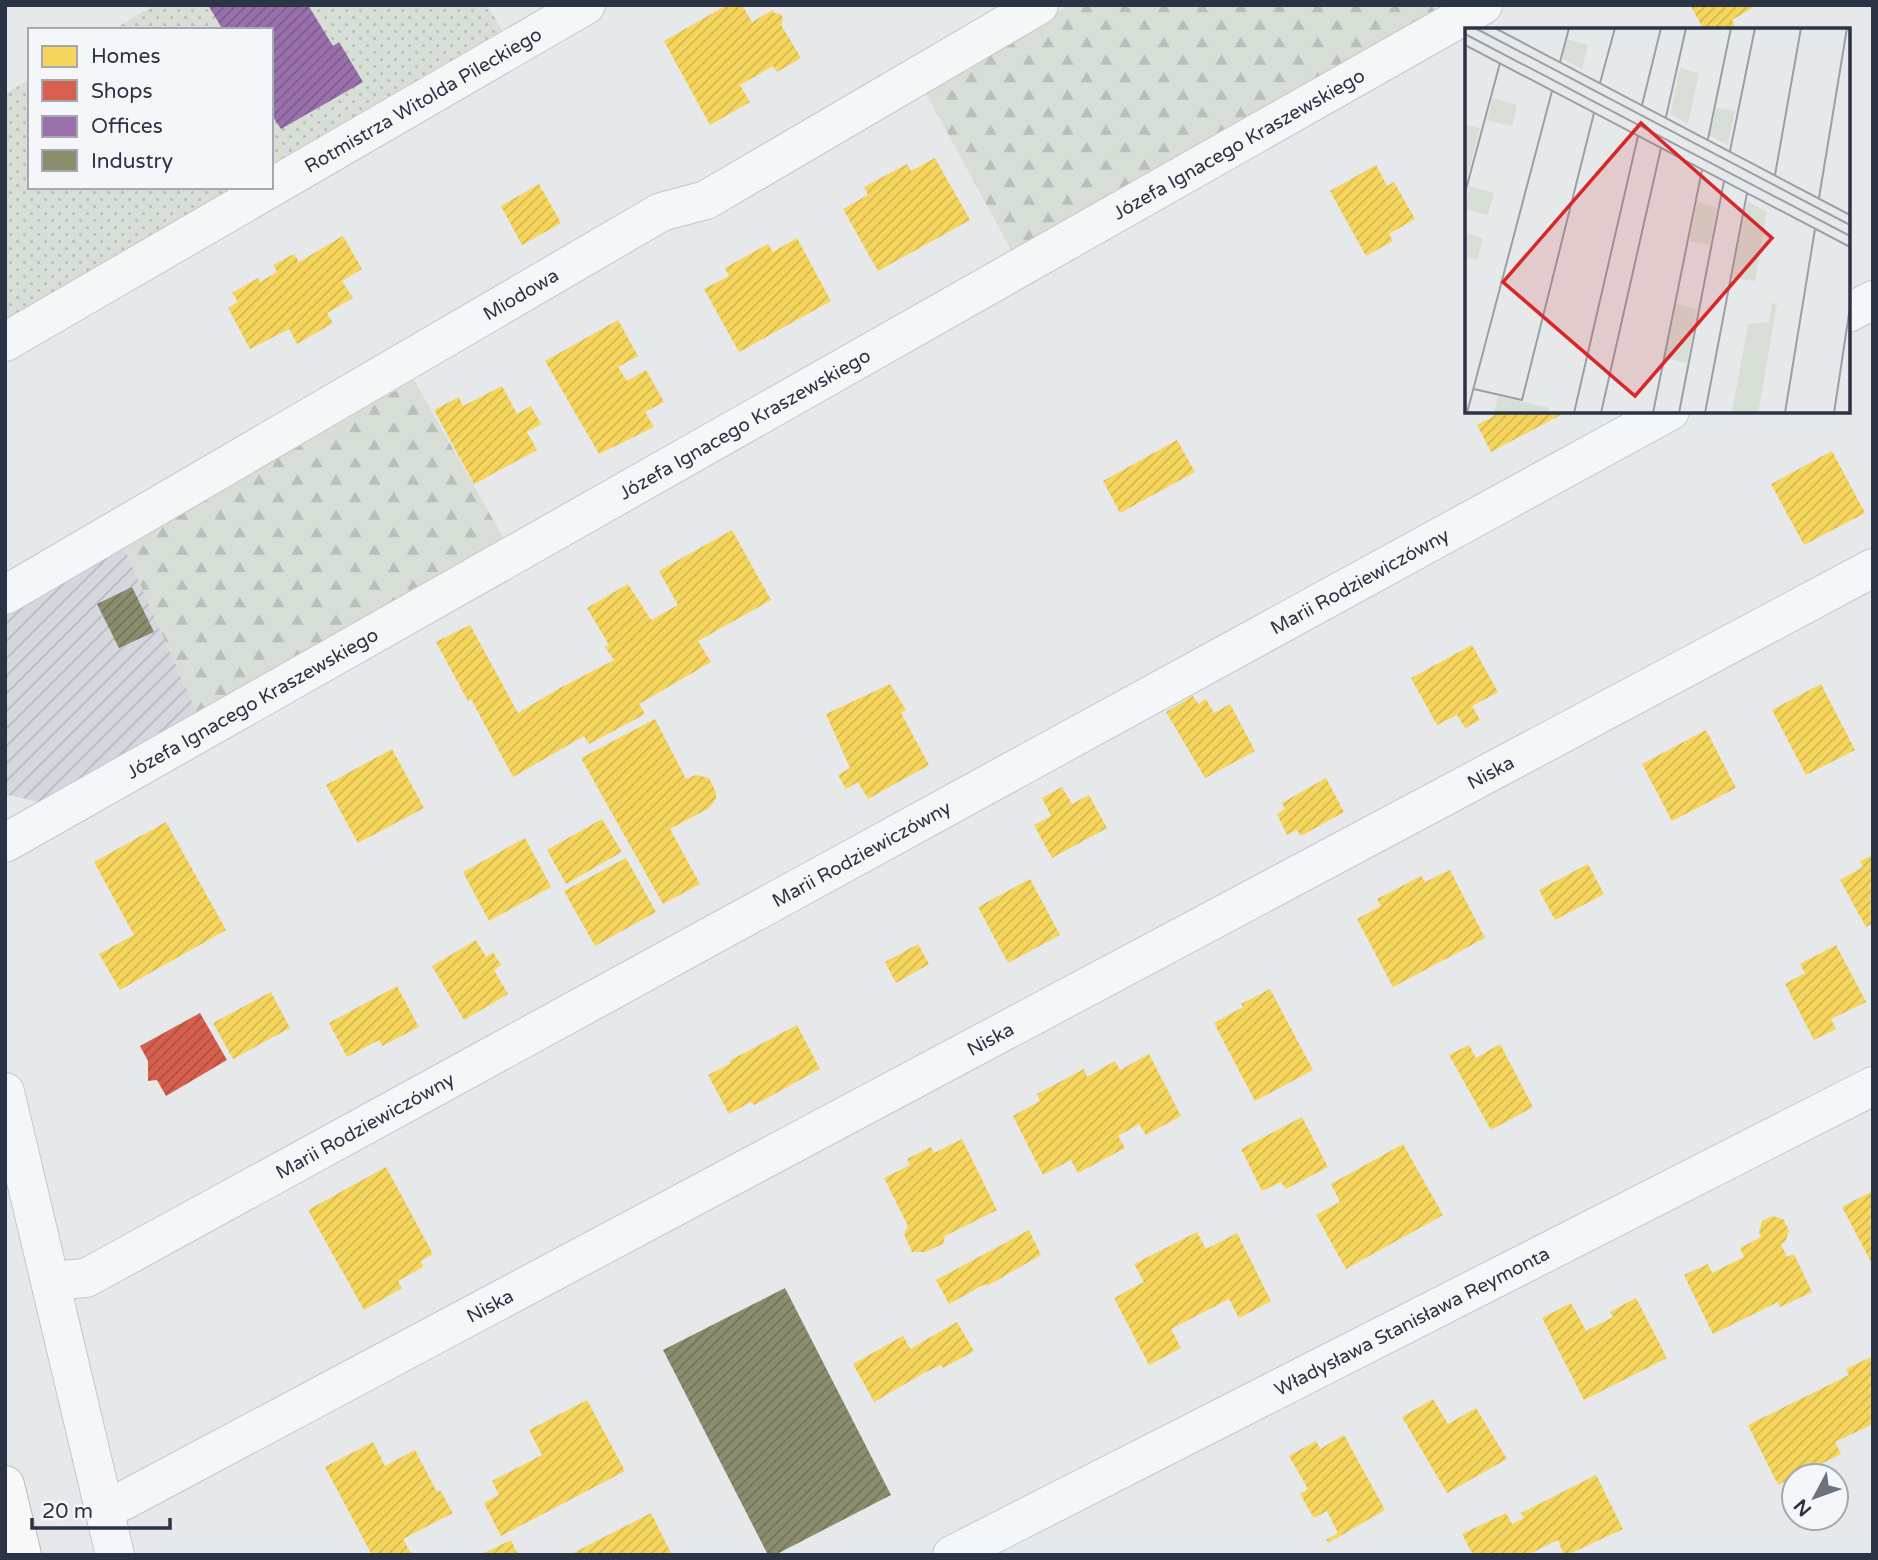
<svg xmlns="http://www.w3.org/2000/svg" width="1878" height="1560" font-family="'Varela Round',sans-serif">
<defs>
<pattern id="industrial-furrows" width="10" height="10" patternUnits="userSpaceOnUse" patternTransform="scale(1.75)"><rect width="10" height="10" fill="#d4d7dd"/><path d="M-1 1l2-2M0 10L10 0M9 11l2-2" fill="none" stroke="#b6b9bf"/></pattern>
<pattern id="grass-dots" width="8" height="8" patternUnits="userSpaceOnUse" patternTransform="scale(1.75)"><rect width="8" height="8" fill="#d6ded6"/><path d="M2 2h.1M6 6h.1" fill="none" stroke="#b8bfb9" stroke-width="1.8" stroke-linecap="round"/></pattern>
<pattern id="forest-firs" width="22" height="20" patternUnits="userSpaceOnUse" patternTransform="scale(1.75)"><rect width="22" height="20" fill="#d6ded6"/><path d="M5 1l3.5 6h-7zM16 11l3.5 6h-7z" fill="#b8bfb9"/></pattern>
<pattern id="homes-hatch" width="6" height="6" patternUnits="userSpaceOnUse" patternTransform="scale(1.75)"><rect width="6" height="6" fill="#f6d55c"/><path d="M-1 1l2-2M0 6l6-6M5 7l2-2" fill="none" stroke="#d3b751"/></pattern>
<pattern id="shops-hatch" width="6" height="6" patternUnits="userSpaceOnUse" patternTransform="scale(1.75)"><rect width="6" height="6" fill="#d6604d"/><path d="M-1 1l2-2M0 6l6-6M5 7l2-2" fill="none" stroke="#ae5042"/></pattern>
<pattern id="offices-hatch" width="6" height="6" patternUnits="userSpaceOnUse" patternTransform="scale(1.75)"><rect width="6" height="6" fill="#9970ab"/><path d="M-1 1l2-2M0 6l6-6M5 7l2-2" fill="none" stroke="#7d5d8d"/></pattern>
<pattern id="industry-hatch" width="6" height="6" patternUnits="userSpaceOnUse" patternTransform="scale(1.75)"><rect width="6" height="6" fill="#8c8c6e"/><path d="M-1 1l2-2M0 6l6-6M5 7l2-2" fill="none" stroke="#73735c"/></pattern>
</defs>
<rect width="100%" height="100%" fill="#e6e8ea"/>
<!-- industrial -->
<polygon fill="url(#industrial-furrows)" points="124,547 199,718 46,804 5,794 5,614"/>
<!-- grass -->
<g fill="url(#grass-dots)">
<polygon points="154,5 487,5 505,35 271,171 271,30 113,30"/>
<polygon points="30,79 30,187 244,187 5,327 5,94"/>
</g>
<!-- forest -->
<g fill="url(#forest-firs)">
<polygon points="1069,5 1432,5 1438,17 1015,257 924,90"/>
<polygon points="414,380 508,546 199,718 124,547"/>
</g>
<!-- homes -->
<g fill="url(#homes-hatch)">
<polygon points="727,5 742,5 752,22 773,10 774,13 781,14 783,19 781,25 801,58 777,72 773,66 740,85 750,102 710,125 664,41"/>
<polygon points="1690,5 1757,5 1732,20 1737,30 1704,30"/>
<polygon points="935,158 970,220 878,271 843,209 868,195 864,187 907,164 911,171"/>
<polygon points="1376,165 1387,186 1394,182 1415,219 1389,234 1393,241 1366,256 1330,191"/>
<polygon points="539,184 561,223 522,245 501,206"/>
<polygon points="343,236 362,269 342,281 353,298 327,313 333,323 297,344 289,329 250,349 228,308 238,302 232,293 258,278 260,282 277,272 273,265 294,254 299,262"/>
<polygon points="797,238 831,301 739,352 704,289 729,276 725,268 768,244 773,252"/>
<polygon points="618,320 638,356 618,367 627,381 646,370 664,402 645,412 654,427 599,454 545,361"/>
<polygon points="502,386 517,414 531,406 541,424 527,432 537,450 474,484 434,410 459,397 463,406"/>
<polygon points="1491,411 1568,411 1491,452 1477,425 1494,416"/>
<polygon points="1177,440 1195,472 1120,513 1103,481"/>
<polygon points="1832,451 1865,513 1804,545 1771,484"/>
<polygon points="732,530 771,600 698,641 711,662 639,704 645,714 589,744 584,736 513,777 471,699 468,701 436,642 470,625 518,713 560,688 614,660 605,647 609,645 587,608 628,584 651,620 678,605 659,571"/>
<polygon points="1472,645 1498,692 1472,706 1480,720 1465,728 1457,715 1437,725 1411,678"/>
<polygon points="890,684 906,710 901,713 929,765 868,799 858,782 846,789 838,775 850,768 826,714"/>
<polygon points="1821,684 1855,750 1806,775 1772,710"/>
<polygon points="1193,696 1198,704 1206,699 1214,713 1230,704 1255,751 1205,778 1166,712"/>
<polygon points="655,719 686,779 696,775 709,778 716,792 716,799 709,808 670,829 700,884 663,904 581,758"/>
<polygon points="1706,730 1736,788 1672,821 1642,764"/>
<polygon points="392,749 424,808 358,843 326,785"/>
<polygon points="1326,778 1344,812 1301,836 1297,830 1287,835 1277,814 1285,809 1282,803"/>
<polygon points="1062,787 1072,804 1089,795 1107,828 1052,858 1034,825 1051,816 1042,798"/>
<polygon points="602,819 622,852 566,884 547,850"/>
<polygon points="166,822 226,930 120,990 99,954 134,935 94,862"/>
<polygon points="525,838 551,887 489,921 463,872"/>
<polygon points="1873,855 1873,923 1866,927 1840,880 1863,867 1860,861"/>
<polygon points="626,858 656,912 595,946 564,891"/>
<polygon points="1588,864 1604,894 1555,920 1539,890"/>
<polygon points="1450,870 1485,938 1393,987 1357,919 1381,906 1377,899 1421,876 1425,882"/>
<polygon points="1030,879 1060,935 1008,963 978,907"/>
<polygon points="476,940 486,957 493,952 501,965 494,970 508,994 464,1020 432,966"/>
<polygon points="918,944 929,964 896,983 885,962"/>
<polygon points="1836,945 1866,1002 1831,1019 1836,1029 1814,1040 1785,984 1805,973 1800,964"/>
<polygon points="397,986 419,1027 382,1046 379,1040 347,1057 329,1023"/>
<polygon points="1270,989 1313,1070 1255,1101 1214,1023 1243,1007 1241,1004"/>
<polygon points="271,992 290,1028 233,1059 213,1023"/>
<polygon points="797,1025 820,1069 754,1105 751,1102 729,1114 708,1075 731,1063 729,1061"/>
<polygon points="1500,1044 1533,1107 1491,1130 1449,1055 1469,1045 1476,1058"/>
<polygon points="1149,1054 1181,1116 1146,1135 1139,1124 1118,1136 1125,1148 1078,1173 1071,1160 1043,1175 1013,1116 1040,1101 1037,1094 1084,1069 1087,1077 1115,1061 1120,1070"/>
<polygon points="1302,1117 1328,1167 1286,1189 1281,1182 1262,1191 1241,1149"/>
<polygon points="962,1139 997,1210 945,1236 943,1244 925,1252 912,1252 904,1234 908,1226 884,1178 910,1165 907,1159 931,1147 934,1153"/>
<polygon points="1403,1144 1443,1215 1346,1269 1316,1215 1340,1202 1331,1184"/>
<polygon points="386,1167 433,1254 421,1261 423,1267 398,1281 402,1288 364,1310 308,1210"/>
<polygon points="1873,1191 1873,1266 1842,1207"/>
<polygon points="1773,1216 1784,1220 1789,1231 1785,1242 1781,1244 1787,1257 1794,1254 1812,1292 1780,1307 1778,1302 1713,1334 1684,1275 1708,1264 1712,1273 1744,1257 1740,1248 1761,1237 1759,1232 1762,1221"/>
<polygon points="1029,1230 1041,1255 987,1286 985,1284 949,1304 936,1280"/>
<polygon points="1197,1232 1206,1249 1237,1233 1271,1301 1239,1318 1229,1299 1171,1329 1181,1348 1149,1365 1114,1298 1144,1282 1134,1264"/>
<polygon points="1636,1298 1667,1358 1584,1400 1542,1318 1571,1303 1586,1331 1613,1317 1610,1312"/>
<polygon points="957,1322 974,1351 943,1368 941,1365 924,1373 874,1402 853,1364 903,1336 910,1349"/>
<polygon points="1873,1356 1873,1424 1835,1442 1841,1454 1778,1485 1748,1425 1849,1375 1846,1369"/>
<polygon points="1433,1399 1448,1424 1476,1408 1507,1459 1447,1493 1402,1417"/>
<polygon points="587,1400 625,1471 501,1536 484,1503 499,1495 492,1481 542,1455 529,1430"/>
<polygon points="1344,1435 1385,1510 1328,1543 1326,1540 1338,1533 1327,1511 1314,1518 1300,1494 1308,1489 1289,1456 1316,1441 1320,1449"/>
<polygon points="373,1442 385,1466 415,1450 437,1492 440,1490 453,1513 403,1539 412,1555 372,1555 325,1467"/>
<polygon points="1596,1475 1623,1529 1567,1555 1564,1555 1558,1540 1527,1555 1473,1555 1462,1534 1506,1513 1512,1524 1524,1518 1521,1513"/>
<polygon points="651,1513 672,1555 569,1555"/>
<polygon points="511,1540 518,1555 480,1555"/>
</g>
<!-- shops -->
<polygon fill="url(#shops-hatch)" points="200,1013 227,1060 166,1096 157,1080 148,1081 148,1061 140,1046"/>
<!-- offices -->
<polygon fill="url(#offices-hatch)" points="208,5 308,5 333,46 339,42 363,82 281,129 271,114 271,30 223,30"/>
<!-- industry -->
<g fill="url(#industry-hatch)">
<polygon points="132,587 154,632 119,648 97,604"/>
<polygon points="785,1288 891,1495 775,1555 768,1555 663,1350"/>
</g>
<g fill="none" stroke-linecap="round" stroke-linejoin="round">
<!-- minor casing -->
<g stroke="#c4c6c8" stroke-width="40">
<g id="minor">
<polyline points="1848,313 1873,300"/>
<path id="s1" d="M5 342 586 5"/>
<path id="s2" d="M5 595 661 212 706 200 1039 5"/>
<path id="s3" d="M5 843 1483 5"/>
<polyline points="5,1092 115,1555"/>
<path id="s4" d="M50 1281 86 1278 1670 411"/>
<path id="s5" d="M103 1505 123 1501 1873 568"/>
<path id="s6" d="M952 1555 1873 1086"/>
</g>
</g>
<!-- highway casing -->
<g stroke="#b8bbbf" stroke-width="40">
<polyline id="highway" points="5,1485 22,1555"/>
</g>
<!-- minor -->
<use href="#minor" stroke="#f5f6f7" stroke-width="38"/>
<!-- highway -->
<use href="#highway" stroke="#f8f8f8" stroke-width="38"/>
</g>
<g text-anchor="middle" stroke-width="7" stroke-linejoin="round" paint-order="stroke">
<!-- street labels -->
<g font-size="19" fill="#2b3445" stroke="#f4f6f9">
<text dy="7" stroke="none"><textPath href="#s1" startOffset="483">Rotmistrza Witolda Pileckiego</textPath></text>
<text dy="7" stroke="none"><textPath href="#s3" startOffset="1418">Józefa Ignacego Kraszewskiego</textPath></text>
<text dy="7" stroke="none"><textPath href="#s2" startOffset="597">Miodowa</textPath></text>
<text dy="7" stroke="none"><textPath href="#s3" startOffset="850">Józefa Ignacego Kraszewskiego</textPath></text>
<text dy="7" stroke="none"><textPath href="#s4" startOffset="1488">Marii Rodziewiczówny</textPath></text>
<text dy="7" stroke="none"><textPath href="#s3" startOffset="284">Józefa Ignacego Kraszewskiego</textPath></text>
<text dy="7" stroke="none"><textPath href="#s5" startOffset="1570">Niska</textPath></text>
<text dy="7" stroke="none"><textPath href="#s4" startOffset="920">Marii Rodziewiczówny</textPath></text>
<text dy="7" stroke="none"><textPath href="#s5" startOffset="1003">Niska</textPath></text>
<text dy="7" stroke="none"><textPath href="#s4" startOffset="354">Marii Rodziewiczówny</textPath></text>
<text dy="7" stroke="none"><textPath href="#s5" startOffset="436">Niska</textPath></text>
<text dy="7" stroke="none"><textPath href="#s6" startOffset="516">Władysława Stanisława Reymonta</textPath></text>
</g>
</g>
<!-- overview -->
<g transform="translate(1465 28)">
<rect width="385" height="385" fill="#e6e8ea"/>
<path d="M102 11 123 17 117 41 97 30ZM215 40 234 45 223 96 205 86ZM28 70 52 77 47 98 22 92ZM251 80 270 83 263 117 245 108ZM2 97 15 100 0 157V106ZM4 158 29 165 23 187 0 181ZM282 173 302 184 290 253 267 250ZM307 275 312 276 293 385H267L283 296 304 294ZM33 368 84 380 83 385H29Z" fill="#d6ded6"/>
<path d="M232 174 252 180 245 217 224 213ZM0 205 18 210 12 232 0 229ZM211 276 232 281 222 335 200 330Z" fill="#d6ded6"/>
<path fill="none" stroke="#9ba0a8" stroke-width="2" d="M10 0 385 197M30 0 385 187M0 6 385 208M0 17 385 219M95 34 104 0M135 55 150 0M177 77 196 0M201 89 221 0M243 111 266 0M265 123 290 0M310 147 336 0M0 165 35 35M354 170 382 0M9 361 57 372 129 85M2 385 87 63M109 385 173 108M136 385 196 120M188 385 237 142M214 385 259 153M240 385 282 165M320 385 350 201M369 385 385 279"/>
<path fill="#d62828" fill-opacity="0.15" stroke="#d62828" stroke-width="3.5" d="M176 95 307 210 170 368 38 254Z"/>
<rect width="385" height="385" fill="none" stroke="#2b3445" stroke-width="3.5"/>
</g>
<!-- border -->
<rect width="1878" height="1560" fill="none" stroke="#2b3445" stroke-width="14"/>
<!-- legend -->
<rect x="28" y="28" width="245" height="161" fill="#f4f6f9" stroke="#a4a8b1" stroke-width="2"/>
<rect x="42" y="46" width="35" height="21" fill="#f6d55c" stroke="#a4a8b1" stroke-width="2"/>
<text x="91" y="63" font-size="21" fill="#2b3445">Homes</text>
<rect x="42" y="80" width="35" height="21" fill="#d6604d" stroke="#a4a8b1" stroke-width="2"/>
<text x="91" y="98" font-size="21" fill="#2b3445">Shops</text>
<rect x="42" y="116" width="35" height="21" fill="#9970ab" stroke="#a4a8b1" stroke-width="2"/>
<text x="91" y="133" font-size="21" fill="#2b3445">Offices</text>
<rect x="42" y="150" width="35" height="21" fill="#8c8c6e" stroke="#a4a8b1" stroke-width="2"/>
<text x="91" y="168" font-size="21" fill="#2b3445">Industry</text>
<!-- north arrow -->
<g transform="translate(1815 1497) rotate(229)"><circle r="33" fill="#f4f6f9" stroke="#a4a8b1" stroke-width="2"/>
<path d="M0-5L12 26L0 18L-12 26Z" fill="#6c737f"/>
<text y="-10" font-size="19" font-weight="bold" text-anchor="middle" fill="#2b3445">N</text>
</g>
<!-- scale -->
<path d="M32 1518v10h138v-10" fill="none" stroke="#2b3445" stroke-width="3.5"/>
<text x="42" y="1518" font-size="21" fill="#2b3445" stroke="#f4f6f9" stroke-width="5" paint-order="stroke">20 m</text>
</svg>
